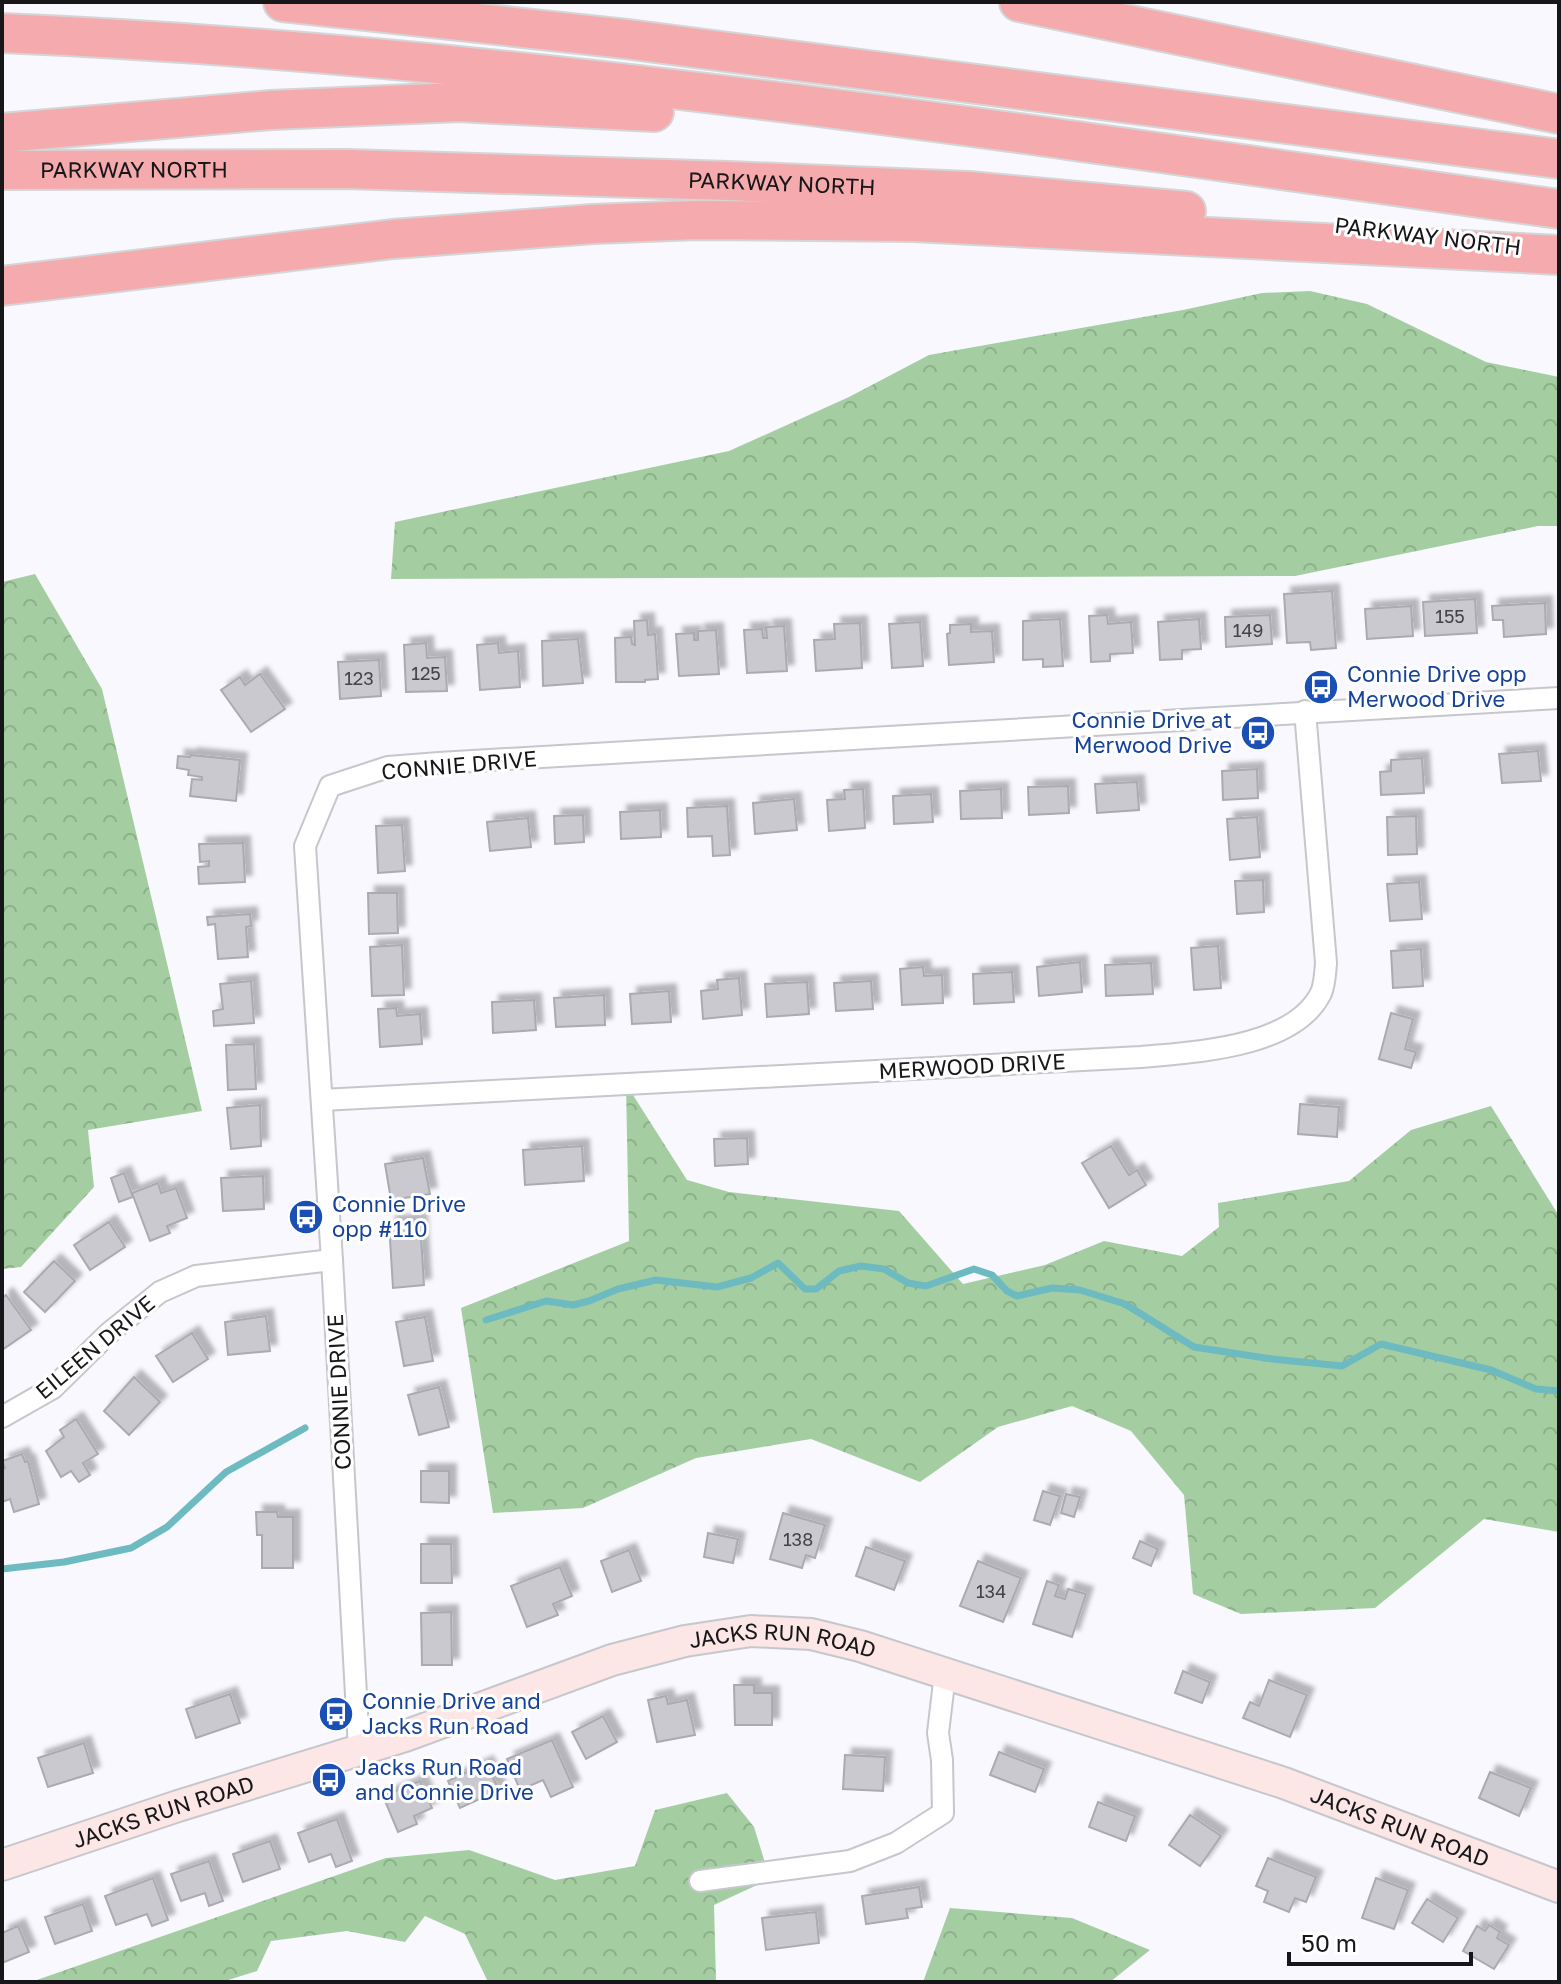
<svg xmlns="http://www.w3.org/2000/svg" width="1561" height="1984" font-family="'Golos Text',sans-serif">
<defs>
<pattern id="forest-crowns" width="20" height="18" patternUnits="userSpaceOnUse" patternTransform="scale(2)"><rect width="20" height="18" fill="#a4cea1"/><path d="M2 6a3 3 0 1 1 6 0M12 15a3 3 0 1 1 6 0" fill="none" stroke="#8cb08a"/></pattern>
<filter id="shadow"><feDropShadow dx="7" dy="-7" stdDeviation="2" flood-color="#0004"/></filter>
</defs>
<rect width="100%" height="100%" fill="#f8f8fe"/>
<!-- forest -->
<g fill="url(#forest-crowns)">
<polygon points="1310,291 1367,304 1486,362 1559,377 1559,526 1538,526 1295,576 391,579 395,522 729,451 849,397 929,355 1183,310 1262,293"/>
<polygon points="35,574 102,689 202,1111 88,1130 94,1187 21,1267 2,1269 2,582"/>
<polygon points="626,1084 687,1180 729,1192 899,1211 963,1284 1045,1265 1104,1241 1182,1256 1219,1227 1218,1203 1349,1181 1411,1130 1491,1106 1559,1216 1559,1532 1484,1519 1375,1608 1241,1614 1193,1594 1184,1495 1131,1431 1072,1406 998,1427 920,1482 811,1439 696,1458 583,1508 493,1513 461,1308 629,1241"/>
<polygon points="727,1793 754,1827 770,1879 714,1905 716,1982 488,1982 465,1934 425,1916 405,1942 347,1931 271,1941 257,1971 222,1982 31,1982 386,1858 469,1850 555,1880 635,1866 655,1810"/>
<polygon points="950,1908 1072,1918 1150,1950 1110,1982 923,1982"/>
</g>
<g fill="none" stroke-linecap="round" stroke-linejoin="round">
<!-- stream -->
<g stroke="#6ebac1" stroke-width="7">
<polyline points="486,1320 546,1301 573,1305 589,1301 618,1289 656,1280 717,1287 751,1278 778,1263 805,1289 816,1289 839,1271 861,1266 884,1269 908,1283 926,1286 974,1269 992,1275 1007,1291 1017,1296 1052,1288 1080,1290 1125,1304 1194,1347 1272,1359 1342,1366 1381,1344 1491,1370 1536,1389 1559,1391"/>
<polyline points="2,1569 64,1562 131,1548 167,1527 226,1472 305,1428"/>
</g>
</g>
<!-- building -->
<g fill="#c9c9cf" stroke="#aaabb0" stroke-width="2" filter="url(#shadow)">
<polygon points="1332,591 1336,648 1311,650 1310,642 1287,643 1284,594"/>
<polygon points="1475,599 1477,633 1425,636 1423,602"/>
<polygon points="1545,603 1546,634 1504,637 1503,620 1493,620 1492,606"/>
<polygon points="1411,606 1413,636 1367,639 1365,609"/>
<polygon points="1107,615 1108,624 1131,622 1133,653 1110,654 1110,661 1091,662 1089,616"/>
<polygon points="1270,615 1272,644 1226,647 1225,617"/>
<polygon points="1060,619 1063,666 1043,667 1043,659 1023,660 1023,621"/>
<polygon points="1199,619 1201,649 1182,650 1182,659 1160,660 1158,622"/>
<polygon points="647,620 648,635 655,634 658,679 645,680 645,682 616,682 615,638 631,637 632,644 635,645 634,621"/>
<polygon points="920,622 923,666 892,668 889,624"/>
<polygon points="860,623 862,668 816,671 814,640 835,639 834,624"/>
<polygon points="971,624 971,632 992,631 994,662 949,665 947,634 950,633 950,625"/>
<polygon points="784,626 787,671 747,673 744,630 762,629 763,638 767,638 766,627"/>
<polygon points="716,630 719,674 679,676 676,634 694,633 694,640 698,640 698,631"/>
<polygon points="578,639 583,683 543,686 542,641"/>
<polygon points="426,643 427,658 445,657 447,691 406,692 404,645"/>
<polygon points="498,643 499,653 518,651 520,687 480,690 477,645"/>
<polygon points="379,660 381,696 340,699 338,662"/>
<polygon points="260,674 285,709 251,732 221,690 240,677 245,685"/>
<polygon points="1538,751 1541,781 1502,783 1499,754"/>
<polygon points="191,755 240,760 236,801 190,796 192,779 202,780 202,777 188,775 189,770 177,768 178,756 190,757"/>
<polygon points="1422,758 1424,793 1381,795 1380,772 1391,771 1391,760"/>
<polygon points="1257,769 1258,798 1223,800 1222,771"/>
<polygon points="1137,782 1139,810 1097,813 1095,784"/>
<polygon points="1068,786 1069,813 1029,815 1028,787"/>
<polygon points="863,789 865,828 829,831 827,800 845,799 844,790"/>
<polygon points="1001,789 1002,818 961,819 960,791"/>
<polygon points="931,794 933,822 894,824 893,796"/>
<polygon points="794,799 797,830 755,834 753,803"/>
<polygon points="727,806 730,855 713,856 712,836 688,837 687,808"/>
<polygon points="660,810 661,837 621,839 620,812"/>
<polygon points="583,815 584,842 555,844 554,816"/>
<polygon points="1416,816 1417,854 1388,855 1387,817"/>
<polygon points="1257,817 1260,857 1230,860 1227,819"/>
<polygon points="528,818 531,847 490,851 487,822"/>
<polygon points="402,825 405,871 378,873 376,826"/>
<polygon points="243,843 245,882 199,884 198,867 209,866 209,861 200,862 199,844"/>
<polygon points="1263,880 1264,912 1237,914 1235,881"/>
<polygon points="1419,882 1422,919 1390,921 1387,884"/>
<polygon points="368,893 397,893 398,933 369,934"/>
<polygon points="250,914 251,926 246,927 248,957 218,959 215,924 208,925 207,917"/>
<polygon points="402,945 404,995 372,996 370,947"/>
<polygon points="1218,946 1221,988 1194,990 1191,948"/>
<polygon points="1421,949 1423,986 1393,988 1391,951"/>
<polygon points="1080,962 1082,992 1039,996 1037,967"/>
<polygon points="1151,963 1153,994 1106,996 1105,965"/>
<polygon points="923,967 924,976 942,975 943,1003 902,1005 900,969"/>
<polygon points="1012,972 1014,1002 974,1004 973,974"/>
<polygon points="739,978 742,1015 703,1019 701,991 718,989 717,980"/>
<polygon points="251,981 254,1023 214,1026 213,1011 223,1009 220,984"/>
<polygon points="871,981 873,1009 836,1011 834,983"/>
<polygon points="807,982 809,1014 767,1017 765,984"/>
<polygon points="669,991 671,1022 632,1024 630,994"/>
<polygon points="604,995 605,1025 556,1027 554,998"/>
<polygon points="534,1000 536,1030 493,1033 492,1002"/>
<polygon points="396,1008 397,1016 420,1014 422,1044 380,1047 378,1009"/>
<polygon points="1391,1013 1413,1019 1405,1049 1416,1052 1411,1068 1379,1059"/>
<polygon points="254,1044 256,1089 228,1090 226,1045"/>
<polygon points="1300,1104 1339,1107 1337,1137 1298,1134"/>
<polygon points="260,1105 261,1146 231,1149 227,1108"/>
<polygon points="747,1138 748,1164 715,1166 714,1139"/>
<polygon points="582,1146 584,1181 525,1185 523,1150"/>
<polygon points="1111,1146 1129,1175 1137,1170 1146,1185 1109,1208 1082,1163"/>
<polygon points="423,1158 430,1194 391,1200 385,1164"/>
<polygon points="124,1173 133,1197 119,1202 111,1178"/>
<polygon points="263,1176 264,1209 223,1211 221,1178"/>
<polygon points="158,1183 161,1193 176,1188 187,1218 167,1226 170,1233 150,1241 132,1193"/>
<polygon points="420,1221 424,1285 393,1288 389,1223"/>
<polygon points="109,1222 125,1247 90,1270 74,1245"/>
<polygon points="54,1261 75,1281 45,1312 24,1292"/>
<polygon points="6,1295 31,1330 2,1350 2,1298"/>
<polygon points="266,1316 270,1351 228,1355 225,1322"/>
<polygon points="425,1317 433,1361 404,1366 396,1322"/>
<polygon points="192,1333 208,1359 173,1382 156,1356"/>
<polygon points="134,1377 160,1402 129,1435 104,1411"/>
<polygon points="439,1387 449,1427 419,1435 408,1395"/>
<polygon points="76,1419 98,1454 83,1463 90,1475 79,1482 71,1471 61,1477 46,1451 64,1437 60,1430"/>
<polygon points="22,1454 25,1462 28,1461 39,1504 14,1512 10,1499 2,1502 2,1469 5,1468 2,1461"/>
<polygon points="421,1471 449,1471 449,1503 421,1502"/>
<polygon points="1043,1491 1060,1496 1050,1525 1034,1520"/>
<polygon points="1066,1494 1080,1497 1074,1517 1061,1513"/>
<polygon points="256,1512 277,1512 278,1517 293,1517 293,1568 262,1568 262,1535 257,1535"/>
<polygon points="783,1513 825,1525 815,1558 806,1555 802,1568 770,1559"/>
<polygon points="708,1533 738,1539 733,1563 704,1557"/>
<polygon points="1140,1541 1158,1549 1151,1566 1133,1558"/>
<polygon points="421,1544 451,1544 452,1583 421,1583"/>
<polygon points="866,1547 905,1561 894,1590 856,1576"/>
<polygon points="629,1550 641,1581 612,1592 601,1561"/>
<polygon points="978,1561 1021,1578 1003,1622 960,1606"/>
<polygon points="560,1567 572,1596 553,1604 558,1615 527,1627 511,1586"/>
<polygon points="1047,1581 1059,1585 1055,1596 1065,1599 1068,1589 1086,1594 1072,1637 1033,1624"/>
<polygon points="451,1612 452,1665 422,1665 421,1613"/>
<polygon points="1183,1671 1210,1682 1202,1703 1175,1693"/>
<polygon points="1269,1680 1307,1695 1290,1737 1243,1718 1250,1702 1259,1706"/>
<polygon points="734,1685 754,1685 754,1693 772,1693 772,1725 735,1725"/>
<polygon points="230,1694 240,1723 196,1738 186,1709"/>
<polygon points="666,1696 668,1704 687,1700 695,1735 657,1742 648,1700"/>
<polygon points="603,1716 617,1742 586,1759 572,1732"/>
<polygon points="552,1740 573,1787 551,1797 543,1780 520,1790 507,1759"/>
<polygon points="84,1743 93,1773 48,1787 38,1758"/>
<polygon points="999,1752 1044,1769 1035,1792 990,1775"/>
<polygon points="845,1755 885,1757 883,1791 843,1789"/>
<polygon points="486,1763 499,1790 460,1808 448,1781"/>
<polygon points="1490,1772 1531,1788 1519,1816 1479,1798"/>
<polygon points="420,1781 432,1808 414,1816 417,1824 398,1832 383,1796"/>
<polygon points="1098,1802 1135,1816 1126,1841 1089,1827"/>
<polygon points="1190,1815 1221,1836 1200,1866 1169,1845"/>
<polygon points="337,1819 352,1861 336,1867 331,1854 309,1862 298,1833"/>
<polygon points="270,1841 280,1869 243,1882 233,1854"/>
<polygon points="1268,1858 1316,1877 1306,1902 1295,1898 1289,1912 1264,1902 1268,1891 1256,1886"/>
<polygon points="209,1861 223,1901 209,1906 205,1893 181,1901 171,1874"/>
<polygon points="153,1878 168,1920 152,1926 147,1914 116,1925 105,1896"/>
<polygon points="1376,1878 1408,1890 1394,1929 1362,1918"/>
<polygon points="919,1887 922,1907 906,1909 908,1918 866,1924 862,1896"/>
<polygon points="1427,1899 1458,1918 1443,1942 1412,1923"/>
<polygon points="83,1904 92,1931 55,1944 45,1917"/>
<polygon points="816,1912 819,1943 766,1950 762,1918"/>
<polygon points="1489,1925 1500,1932 1497,1938 1509,1945 1494,1969 1463,1951 1477,1926 1485,1931"/>
<polygon points="18,1926 29,1952 2,1963 2,1933"/>
</g>
<g fill="none" stroke-linecap="round" stroke-linejoin="round">
<!-- street casing -->
<g stroke="#c6c7cc" stroke-width="24">
<g id="street">
<path d="M322 1100 1141 1057C1194 1052 1294 1048 1321 993 1325 984 1325 973 1326 963L1305 711"/>
<polyline points="2,1417 53,1388 109,1333 160,1292 196,1276 332,1260"/>
<polyline points="359,1749 332,1260 305,846 330,786 388,767 439,763 1559,698"/>
<polyline points="700,1881 850,1861 896,1843 943,1813 942,1760 938,1733 945,1674"/>
</g>
</g>
<!-- secondary casing -->
<g stroke="#c6c7cc" stroke-width="34">
<g id="secondary">
<path id="s1" d="M2 1865 178 1806 405 1736 612 1660 685 1641 751 1631 811 1634 860 1646 1284 1783 1559 1887"/>
</g>
</g>
<!-- highway casing -->
<g stroke="#d5d5d6" stroke-width="42">
<g id="highway">
<polyline points="283,2 626,39 1559,159"/>
<polyline points="1019,2 1559,114"/>
<path d="M2 33C524 55 1042 137 1559 209"/>
<polyline points="2,133 271,110 459,102 654,112"/>
<path id="s2" d="M2 170 347 169 729 181 968 191 1186 211"/>
<polyline points="2,286 393,239 593,224 697,220 914,222 1559,255"/>
</g>
</g>
<!-- street -->
<use href="#street" stroke="#fff" stroke-width="20"/>
<!-- secondary -->
<use href="#secondary" stroke="#fce6e6" stroke-width="30"/>
<!-- highway -->
<use href="#highway" stroke="#f5aaad" stroke-width="38"/>
</g>
<!-- icons -->
<defs>
<g id="bus-disc" transform="scale(1.8)"><circle r="9.5" fill="#1a4fb4" stroke="#fff"/><path d="M-5-6H5V4H4V6H2V4H-2V6H-4V4H-5ZM-3.5-4V0h7V-4ZM-3.5 1.2v1.5H-2V1.2ZM2 1.2v1.5H3.5V1.2Z" fill="#fff"/></g>
</defs>
<g fill-rule="evenodd">
<use href="#bus-disc" x="1321" y="687"/>
<use href="#bus-disc" x="1258" y="733"/>
<use href="#bus-disc" x="306" y="1217"/>
<use href="#bus-disc" x="336" y="1714"/>
<use href="#bus-disc" x="329" y="1780"/>
</g>
<g text-anchor="middle" stroke-width="6" stroke-linejoin="round" paint-order="stroke">
<!-- number labels -->
<g font-size="18" fill="#444446">
<text x="1450" y="623">155</text>
<text x="1248" y="637">149</text>
<text x="426" y="680">125</text>
<text x="359" y="685">123</text>
<text x="798" y="1546">138</text>
<text x="991" y="1598">134</text>
</g>
<!-- street labels -->
<g font-size="22" fill="#171719" stroke="#fff">
<text dy="8" stroke="none"><textPath href="#s2" startOffset="132">PARKWAY NORTH</textPath></text>
<text dy="8" stroke="none"><textPath href="#s2" startOffset="780">PARKWAY NORTH</textPath></text>
<text transform="translate(1428 236) rotate(7)" y="8">PARKWAY NORTH</text>
<text transform="translate(459 765) rotate(-5)" y="8">CONNIE DRIVE</text>
<text transform="translate(972 1066) rotate(-3)" y="8">MERWOOD DRIVE</text>
<text transform="translate(95 1347) rotate(-40)" y="8">EILEEN DRIVE</text>
<text transform="translate(339 1392) rotate(-93)" y="8">CONNIE DRIVE</text>
<text dy="8" stroke="none"><textPath href="#s1" startOffset="818">JACKS RUN ROAD</textPath></text>
<text dy="8" stroke="none"><textPath href="#s1" startOffset="170">JACKS RUN ROAD</textPath></text>
<text dy="8" stroke="none"><textPath href="#s1" startOffset="1466">JACKS RUN ROAD</textPath></text>
</g>
<!-- transit labels -->
<g font-size="22" fill="#164399" stroke="#fff" text-anchor="start">
<text x="1347" y="682">Connie Drive opp<tspan x="1347" dy="25">Merwood Drive</tspan></text>
<text x="1232" y="728" text-anchor="end">Connie Drive at<tspan x="1232" dy="25">Merwood Drive</tspan></text>
<text x="332" y="1212">Connie Drive<tspan x="332" dy="25">opp #110</tspan></text>
<text x="362" y="1709">Connie Drive and<tspan x="362" dy="25">Jacks Run Road</tspan></text>
<text x="355" y="1775">Jacks Run Road<tspan x="355" dy="25">and Connie Drive</tspan></text>
</g>
</g>
<!-- border -->
<rect width="1561" height="1984" fill="none" stroke="#171719" stroke-width="8"/>
<!-- scale -->
<path d="M1289 1952v12h182v-12" fill="none" stroke="#171719" stroke-width="4"/>
<text x="1301" y="1952" font-size="24" fill="#171719" stroke="#ffffff" stroke-width="6" paint-order="stroke">50 m</text>
</svg>
